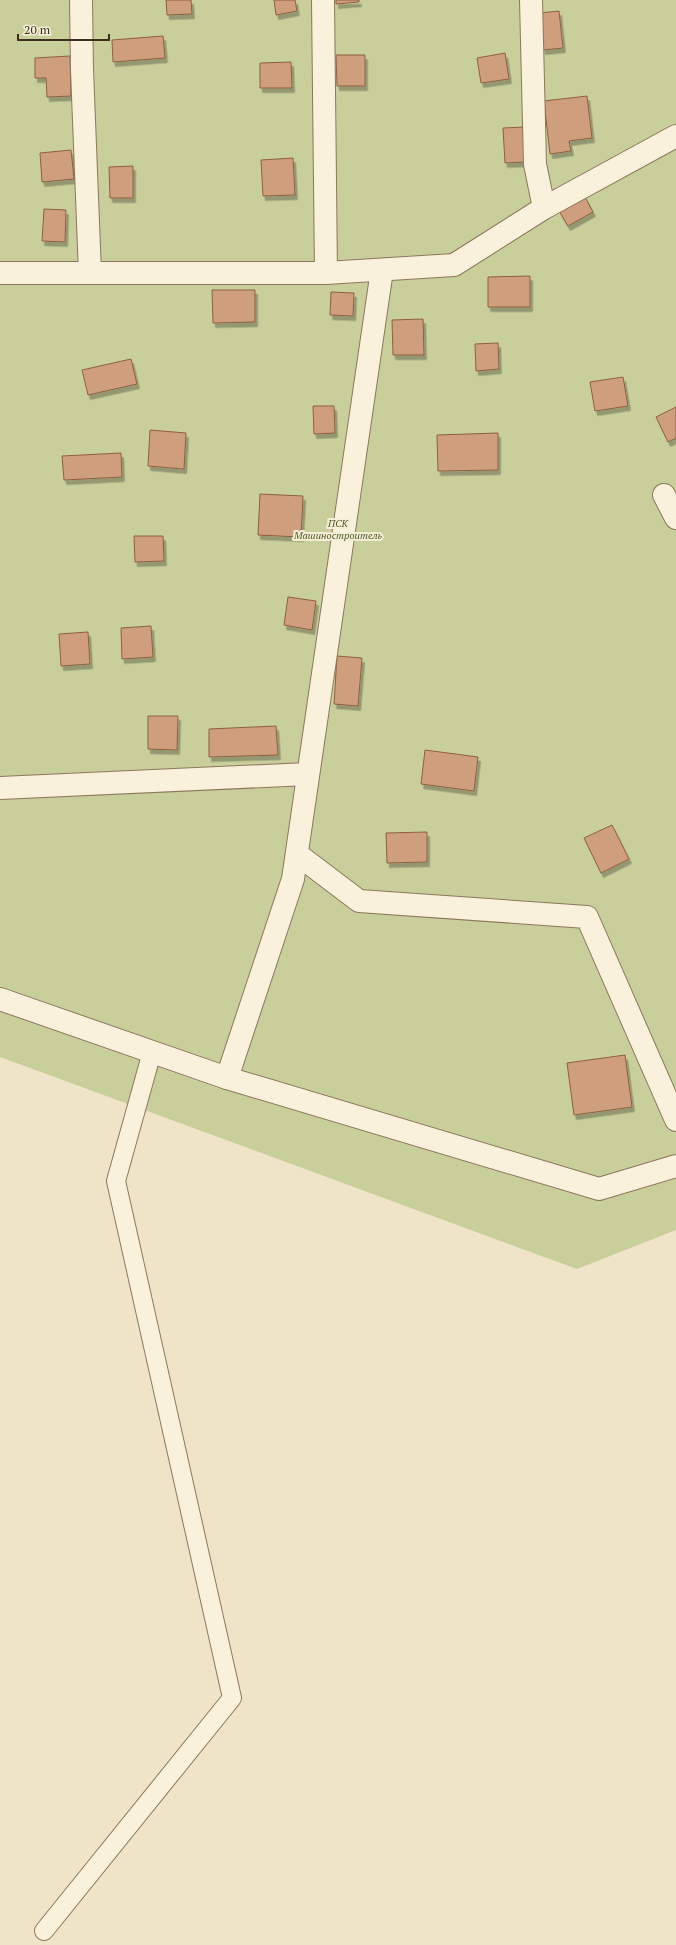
<svg xmlns="http://www.w3.org/2000/svg" width="676" height="1945" font-family="'PT Serif',serif">
<defs>
<filter id="shadow"><feDropShadow dx="2.5" dy="4.5" stdDeviation="0" flood-color="#0004"/></filter>
</defs>
<rect width="100%" height="100%" fill="#f0e4c8"/>
<!-- green -->
<polygon fill="#c9cf9b" points="0,0 676,0 676,1230 577,1269 0,1057"/>
<!-- building -->
<g fill="#cf9f7d" stroke="#8d5f41" filter="url(#shadow)">
<polygon points="166,0 191,0 192,14 167,15"/>
<polygon points="274,0 295,0 297,11 276,15"/>
<polygon points="336,0 359,0 359,2 336,4"/>
<polygon points="559,11 563,48 543,50 540,13"/>
<polygon points="163,36 165,58 113,62 112,40"/>
<polygon points="505,53 509,79 481,83 477,58"/>
<polygon points="336,55 365,55 365,86 337,86"/>
<polygon points="70,56 71,96 47,97 46,78 35,78 35,58"/>
<polygon points="291,62 292,88 260,88 260,63"/>
<polygon points="587,96 592,138 569,141 571,151 550,154 544,101"/>
<polygon points="525,127 526,162 505,163 503,128"/>
<polygon points="71,150 74,179 42,182 40,153"/>
<polygon points="293,158 295,195 263,196 261,160"/>
<polygon points="133,166 133,198 110,198 109,167"/>
<polygon points="585,197 593,212 568,226 559,211"/>
<polygon points="44,209 66,210 65,242 42,241"/>
<polygon points="530,276 530,307 488,307 488,277"/>
<polygon points="212,290 255,290 255,322 213,323"/>
<polygon points="331,292 354,293 353,316 330,315"/>
<polygon points="423,319 424,355 393,355 392,320"/>
<polygon points="498,343 499,369 476,371 475,344"/>
<polygon points="131,359 137,384 88,395 82,370"/>
<polygon points="623,377 628,406 595,411 590,382"/>
<polygon points="313,406 334,406 335,433 314,434"/>
<polygon points="676,407 676,438 668,442 656,417"/>
<polygon points="150,430 186,433 184,469 148,466"/>
<polygon points="498,433 498,470 438,471 437,435"/>
<polygon points="121,453 122,477 64,480 62,456"/>
<polygon points="260,494 303,496 301,537 258,535"/>
<polygon points="134,536 163,536 164,561 135,562"/>
<polygon points="288,597 316,601 312,630 284,625"/>
<polygon points="151,626 153,657 122,659 121,628"/>
<polygon points="88,632 90,664 61,666 59,634"/>
<polygon points="337,656 362,658 358,706 334,704"/>
<polygon points="148,716 178,716 177,750 148,749"/>
<polygon points="276,726 278,755 209,757 209,729"/>
<polygon points="425,750 478,757 474,791 421,784"/>
<polygon points="612,825 629,859 601,873 584,838"/>
<polygon points="427,832 427,862 387,863 386,833"/>
<polygon points="625,1055 632,1107 574,1115 567,1063"/>
</g>
<g fill="none" stroke-linecap="round" stroke-linejoin="round">
<!-- lane casing -->
<g stroke="#8d765c" stroke-width="20">
<polyline id="lane" points="44,1931 232,1698 116,1181 152,1052"/>
</g>
<!-- street casing -->
<g stroke="#8d765c" stroke-width="24">
<g id="street">
<polyline points="81,0 82,70 90,273"/>
<polyline points="323,0 326,273"/>
<polyline points="531,0 535,164 544,208"/>
<polyline points="0,273 326,273 454,265 544,208 676,136"/>
<polyline points="664,495 676,518"/>
<polyline points="0,788 308,774"/>
<polyline points="297,854 359,901 587,917 676,1120"/>
<polyline points="0,999 227,1078 599,1189 676,1166"/>
<polyline points="227,1078 293,879 382,270"/>
</g>
</g>
<!-- lane -->
<use href="#lane" stroke="#faf1dc" stroke-width="18"/>
<!-- street -->
<use href="#street" stroke="#faf1dc" stroke-width="22"/>
</g>
<g text-anchor="middle" stroke-width="4" stroke-linejoin="round" paint-order="stroke">
<!-- park labels -->
<g font-size="10" font-style="italic" fill="#4d5a26" stroke="#f7eed8">
<text x="338" y="527">ПСК<tspan x="338" dy="12">Машиностроитель</tspan></text>
</g>
</g>
<!-- scale -->
<path d="M18 34v6h91v-6" fill="none" stroke="#3d2e20" stroke-width="2"/>
<text x="24" y="34" font-size="12" fill="#3d2e20" stroke="#f7eed8" stroke-width="3" paint-order="stroke">20 m</text>
</svg>
